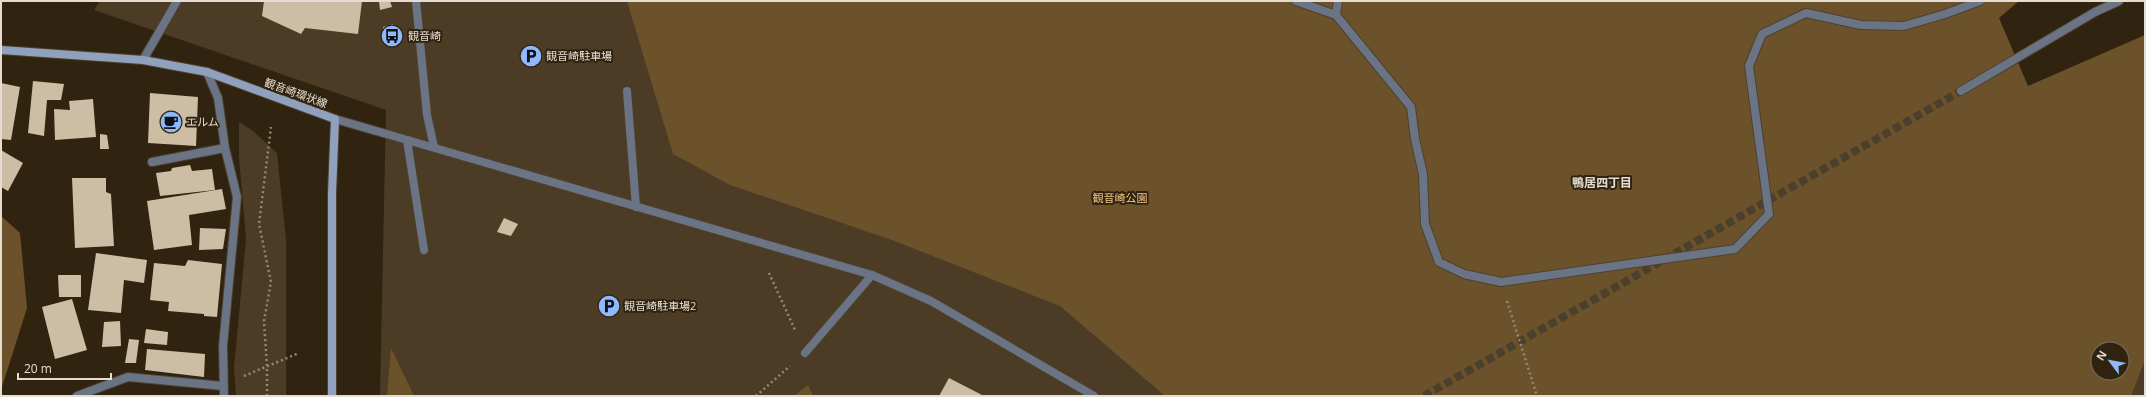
<svg xmlns="http://www.w3.org/2000/svg" width="2146" height="397" font-family="'Open Sans','Noto Sans JP',sans-serif">
<rect width="100%" height="100%" fill="#302310"/>
<!-- green -->
<g fill="#4c3c25" fill-rule="evenodd">
<path d="M100 1H1368L1977 136 2145 58V396H380L386 110 94 10ZM2098 349H2122V373H2098Z"/>
<polygon points="239,122 253,131 277,153 286,240 286,396 236,396 234,368 246,239 239,157"/>
</g>
<!-- forest -->
<g fill="#6c522a" fill-rule="evenodd">
<path d="M627 1H2019L1999 18 2028 86 2145 35V360L2131 396H1165L1060 306 892 240 730 185 673 154ZM2098 349H2122V373H2098Z"/>
<polygon points="1,216 20,233 27,308 1,390"/>
<polygon points="391,348 414,396 387,396"/>
<polygon points="808,385 813,396 794,396"/>
</g>
<!-- building -->
<g fill="#cdbda5">
<polygon points="264,1 362,1 358,34 305,28 301,34 262,16"/>
<polygon points="379,1 390,1 392,7 380,10"/>
<polygon points="393,24 398,45 387,46 383,27"/>
<polygon points="33,81 64,84 61,100 47,100 44,136 28,133"/>
<polygon points="1,83 20,87 11,140 1,139"/>
<polygon points="150,93 198,97 196,146 148,143"/>
<polygon points="93,99 96,137 55,140 54,109 70,110 69,101"/>
<polygon points="100,134 107,135 109,149 100,149"/>
<polygon points="1,150 23,163 8,191 1,187"/>
<polygon points="190,165 192,171 212,169 215,190 160,196 156,173 171,171 172,168"/>
<polygon points="72,178 106,178 106,192 111,194 114,246 75,248"/>
<polygon points="222,189 226,209 189,215 192,245 154,250 147,201"/>
<polygon points="504,218 518,224 511,236 497,232"/>
<polygon points="200,228 226,229 223,249 199,250"/>
<polygon points="96,253 147,260 144,283 124,280 121,313 88,310"/>
<polygon points="188,260 222,264 217,317 204,316 204,314 168,311 169,302 150,300 154,263 185,266"/>
<polygon points="58,275 81,275 81,297 59,297"/>
<polygon points="72,299 87,350 55,359 42,307"/>
<polygon points="120,321 121,346 102,347 104,322"/>
<polygon points="146,329 168,332 167,345 144,343"/>
<polygon points="129,339 139,340 136,363 125,363"/>
<polygon points="147,349 205,354 204,377 145,370"/>
<polygon points="949,378 984,396 939,396"/>
</g>
<g fill="none" stroke-linecap="round" stroke-linejoin="round">
<!-- tertiary-tunnel -->
<polyline stroke="#4b3f2d" stroke-width="8" stroke-dasharray="8 4" stroke-linecap="butt" points="1424,396 1961,91"/>
<!-- service casing -->
<g stroke="#4d412f" stroke-width="10">
<g id="service">
<polyline points="416,1 427,115 434,147"/>
<polyline points="1296,1 1336,15 1411,107 1415,139 1423,174 1425,224 1439,262 1464,274 1501,282 1735,249 1769,214 1749,66 1762,34 1806,13 1861,25 1904,26 1945,14 1980,1"/>
<polyline points="1336,15 1338,1"/>
<polyline points="143,60 177,1"/>
<polyline points="627,91 636,207"/>
<polyline points="407,140 424,250"/>
<polyline points="805,353 872,275"/>
</g>
</g>
<!-- minor casing -->
<g stroke="#4d412f" stroke-width="10">
<g id="minor">
<polyline points="207,72 218,98 225,148 237,197 223,346 224,396"/>
<polyline points="152,162 225,148"/>
<polyline points="77,396 128,377 223,386"/>
</g>
</g>
<!-- tertiary casing -->
<g stroke="#4d412f" stroke-width="10">
<g id="tertiary">
<polyline points="1961,91 2095,12 2119,1"/>
<polyline points="335,119 872,275 931,301 1094,396"/>
</g>
</g>
<!-- secondary casing -->
<g stroke="#4d412f" stroke-width="10">
<polyline id="secondary" points="1,50 143,60 207,72 335,119 332,193 332,396"/>
</g>
<!-- path -->
<g stroke="#938979" stroke-width="2.5" stroke-dasharray="2 3" stroke-linecap="butt">
<polyline points="769,273 796,332"/>
<polyline points="1507,301 1537,396"/>
<polyline points="244,376 299,353"/>
<polyline points="267,396 267,367 264,321 271,282 259,224 271,127"/>
<polyline points="756,396 790,366"/>
</g>
<!-- service -->
<use href="#service" stroke="#6a7485" stroke-width="8"/>
<!-- minor -->
<use href="#minor" stroke="#6a7485" stroke-width="8"/>
<!-- tertiary -->
<use href="#tertiary" stroke="#6a7485" stroke-width="8"/>
<!-- secondary -->
<use href="#secondary" stroke="#90a1bd" stroke-width="8"/>
</g>
<!-- icons -->
<defs>
<g id="bus-disc" transform="scale(1.15)"><circle r="9.5" fill="#8eb9fd" stroke="#302310"/><path d="M-5-6H5V4H4V6H2V4H-2V6H-4V4H-5ZM-3.5-4V0h7V-4ZM-3.5 1.2v1.5H-2V1.2ZM2 1.2v1.5H3.5V1.2Z" fill="#111"/></g>
<g id="parking-disc" transform="scale(1.15)"><circle r="9.5" fill="#8eb9fd" stroke="#302310"/><path d="M-3.5-5.5H1a3.5 3.5 0 0 1 0 7H-1V5.5H-3.5ZM-1-3.4V-.6H.8a1.4 1.4 0 0 0 0-2.8Z" fill="#111"/></g>
<g id="cafe-disc" transform="scale(1.15)"><circle r="9.5" fill="#8eb9fd" stroke="#302310"/><path d="M-5.5-4.5H6V0H3Q3 3.5 0 3.5H-2.5Q-5.5 3.5-5.5 0ZM3-3.2v2h1.7v-2ZM-6 4.5H4V6H-6Z" fill="#111"/></g>
</defs>
<g fill-rule="evenodd">
<use href="#bus-disc" x="392" y="36"/>
<use href="#parking-disc" x="531" y="56"/>
<use href="#cafe-disc" x="171" y="122"/>
<use href="#parking-disc" x="609" y="306"/>
</g>
<g text-anchor="middle" stroke-width="4" stroke-linejoin="round" paint-order="stroke">
<!-- poi labels -->
<g font-size="11" fill="#e5ddd1" stroke="#302310" text-anchor="start">
<text x="408" y="40">観音崎</text>
<text x="546" y="60">観音崎駐車場</text>
<text x="186" y="126">エルム</text>
<text x="624" y="310">観音崎駐車場2</text>
</g>
<!-- street labels -->
<g font-size="11" fill="#e5ddd1" stroke="#302310">
<text transform="translate(296 93) rotate(20)" y="4">観音崎環状線</text>
</g>
<!-- park labels -->
<g font-size="11" fill="#f3c887" stroke="#302310">
<text x="1120" y="202">観音崎公園</text>
</g>
<!-- neighbourhood labels -->
<g font-size="12" font-weight="bold" fill="#e5ddd1" stroke="#302310">
<text x="1602" y="187">鴨居四丁目</text>
</g>
</g>
<!-- border -->
<rect width="2146" height="397" fill="none" stroke="#e5ddd1" stroke-width="4"/>
<!-- north arrow -->
<g transform="translate(2110 361) rotate(302)"><circle r="19" fill="#302310" stroke="#786d5d"/>
<path d="M0-3L7 15L0 10L-7 15Z" fill="#8eb9fd"/>
<text y="-6" font-size="11" font-weight="bold" text-anchor="middle" fill="#e5ddd1">N</text>
</g>
<!-- scale -->
<path d="M18 373v6h93v-6" fill="none" stroke="#e5ddd1" stroke-width="2"/>
<text x="24" y="373" font-size="12" fill="#e5ddd1" stroke="#302310" stroke-width="3" paint-order="stroke">20 m</text>
</svg>
